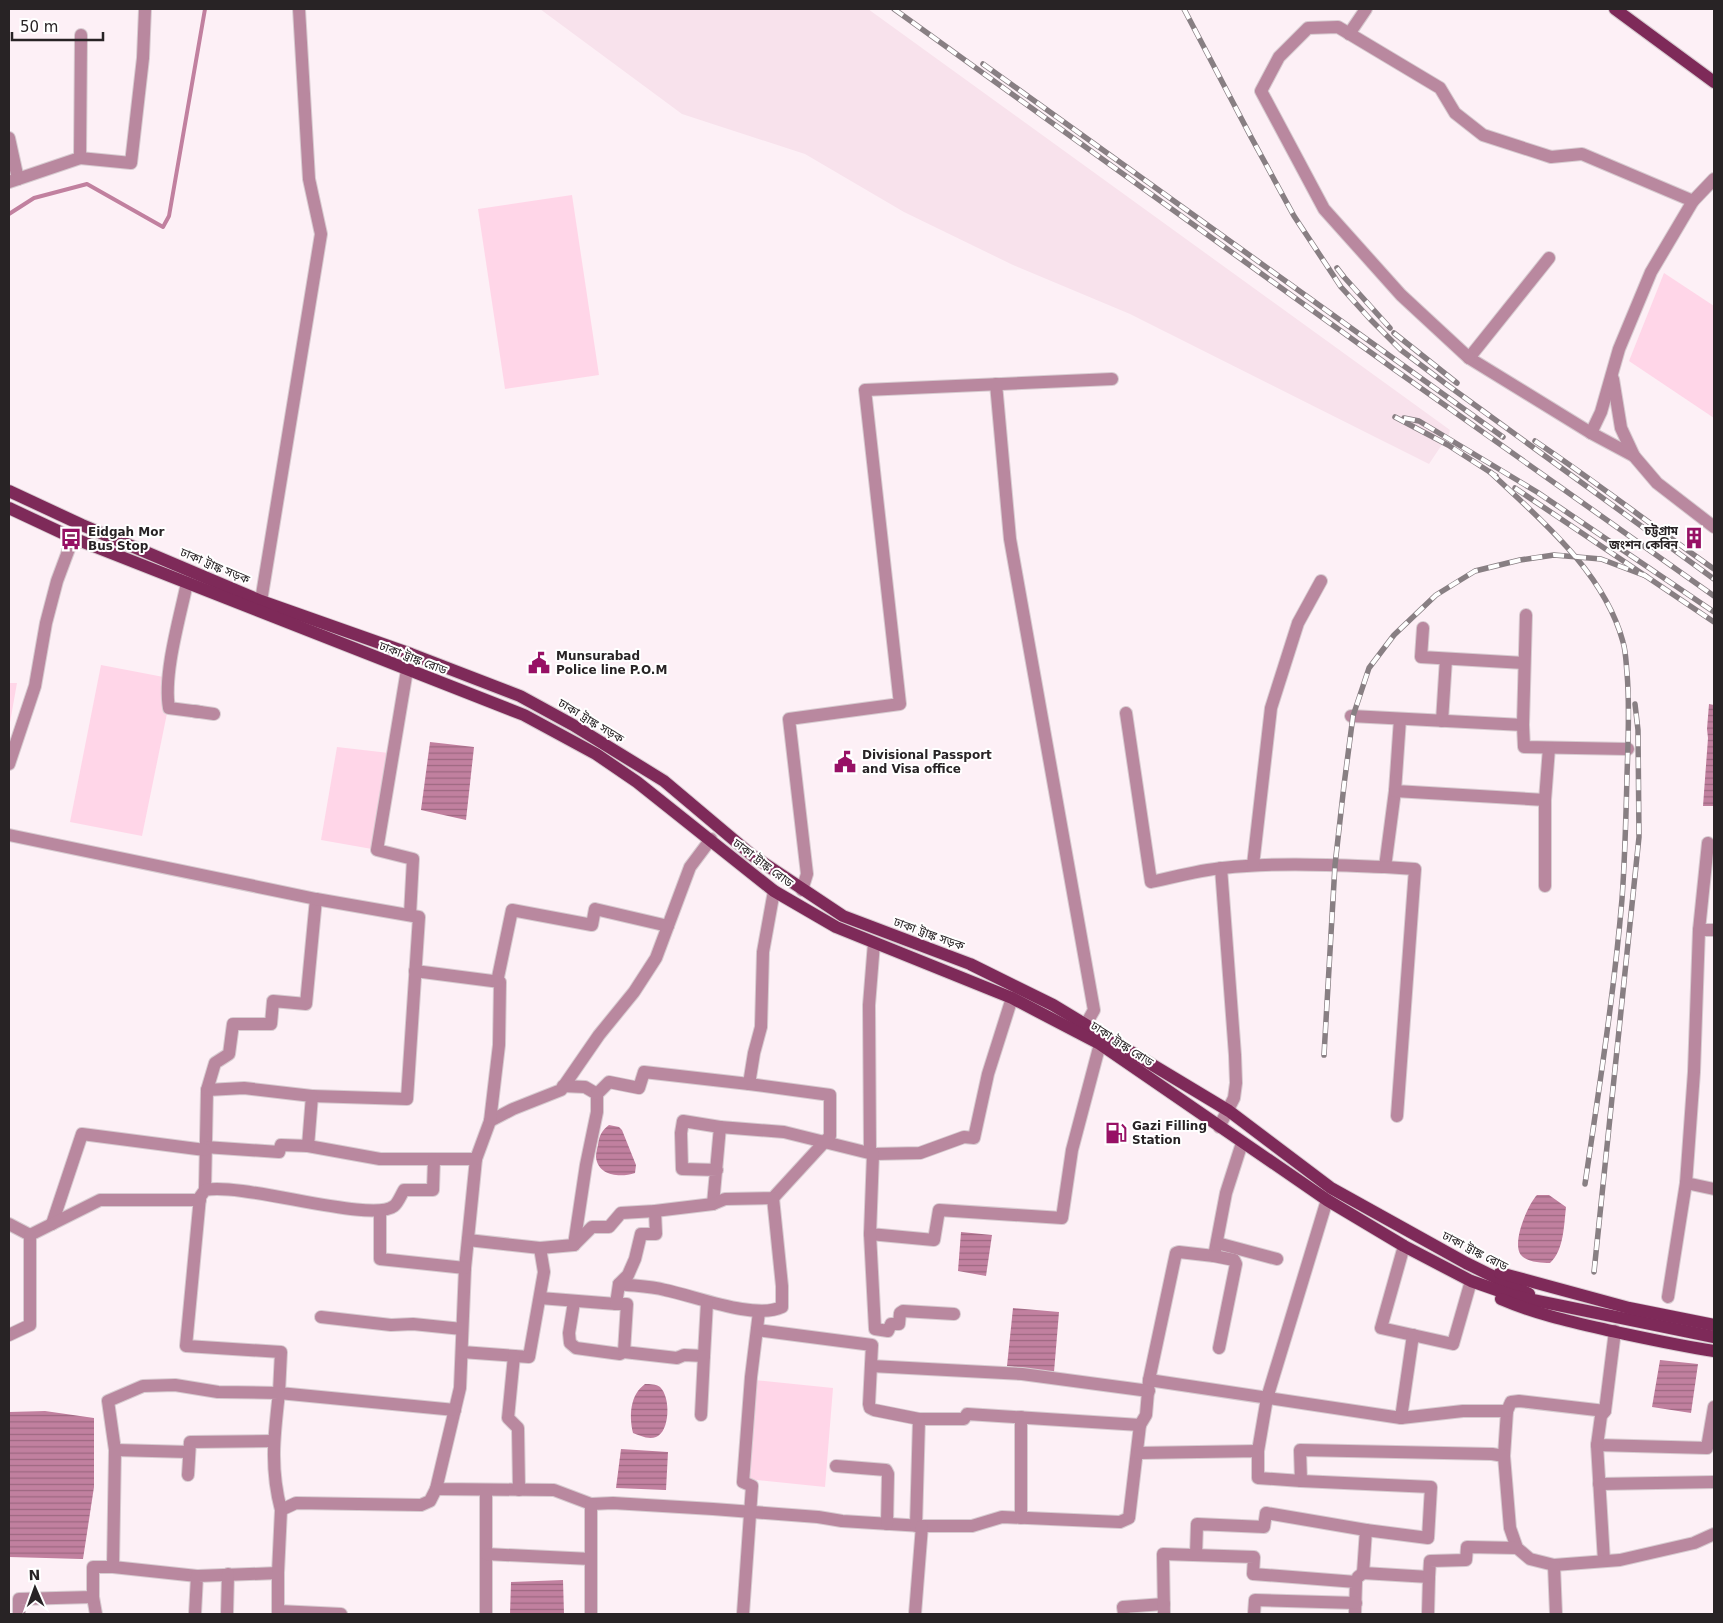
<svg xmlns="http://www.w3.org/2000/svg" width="1723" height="1623" font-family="'DejaVu Sans','Noto Sans Bengali',sans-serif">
<defs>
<pattern id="water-rules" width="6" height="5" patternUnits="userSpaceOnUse" patternTransform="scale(1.25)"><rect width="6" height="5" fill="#c1809f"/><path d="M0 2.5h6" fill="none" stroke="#9d6881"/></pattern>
</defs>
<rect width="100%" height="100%" fill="#fdf0f6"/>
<!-- built -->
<polygon fill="#f8e2ec" points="540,9 868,9 1450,430 1449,434 1429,464 1130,314 1013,265 904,212 805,154 682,114"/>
<!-- green -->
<g fill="#ffd6e8">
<polygon points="572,195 599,375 505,389 478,209"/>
<polygon points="1664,273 1714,306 1714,418 1629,361"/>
<polygon points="101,665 174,679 142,836 70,822"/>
<polygon points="9,683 17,683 9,728"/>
<polygon points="337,747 389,753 372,849 321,840"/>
<polygon points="754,1380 833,1388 825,1487 747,1479"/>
</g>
<!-- water -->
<g fill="url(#water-rules)">
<polygon points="1709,704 1714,705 1714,806 1703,806 1708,738 1707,729"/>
<polygon points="430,742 474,747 466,820 421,810"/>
<path d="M609 1125 619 1127 622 1130 636 1165 635 1173C620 1178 598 1176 596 1157 596 1153 597 1149 598 1145 599 1136 602 1130 609 1125Z"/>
<path d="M1537 1195H1549L1566 1207C1564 1224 1564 1251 1550 1263 1542 1263 1530 1262 1523 1257 1509 1247 1528 1204 1537 1195Z"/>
<polygon points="961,1232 992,1235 986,1276 958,1271"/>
<polygon points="1013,1308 1059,1312 1054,1372 1007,1366"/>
<polygon points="1660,1360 1698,1364 1691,1413 1652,1407"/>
<path d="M645 1384C650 1384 656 1384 660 1387 671 1397 670 1432 656 1437 648 1440 639 1435 633 1433 629 1415 630 1395 645 1384Z"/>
<polygon points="45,1411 94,1418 94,1487 83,1559 9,1557 9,1412"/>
<polygon points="621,1449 668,1452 666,1490 616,1488"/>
<polygon points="563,1580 564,1614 510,1614 511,1582"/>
</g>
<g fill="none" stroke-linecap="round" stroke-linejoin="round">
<!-- stream -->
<polyline stroke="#c1809f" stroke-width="4" points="9,214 34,198 87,184 163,227 169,216 205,9"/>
<!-- minor casing -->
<g stroke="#d7cbd0" stroke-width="14">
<g id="minor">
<polyline points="1349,34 1366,9"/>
<polyline points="9,138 18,179 9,182"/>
<polyline points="80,158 131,163 143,58 145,9"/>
<polyline points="18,179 80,158 81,35"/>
<polyline points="1693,201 1714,179"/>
<polyline points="1549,258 1469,358 1591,433"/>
<polyline points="1469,358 1401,295 1324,209 1261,91 1279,57 1308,28 1338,27 1440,88 1455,113 1483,135 1551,157 1582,154 1693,201 1651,272 1619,349 1601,412 1591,433 1634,456 1657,483 1714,527"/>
<polyline points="1613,379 1621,428 1634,456"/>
<polyline points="996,384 1010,539 1094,1010 1081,1033"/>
<path d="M187 583C180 617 163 674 169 708L200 712"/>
<polyline points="261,601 321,234 309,179 299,9"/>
<polyline points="1423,628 1421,657 1524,663"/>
<polyline points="407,670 377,850 413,859 410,915"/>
<polyline points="193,711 214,714"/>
<path d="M1126 713 1151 882C1175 877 1199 870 1223 868 1276 862 1331 865 1385 867L1395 791"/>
<polyline points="1351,716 1523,725 1524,747 1628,749"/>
<polyline points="1400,719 1395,791 1545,800"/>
<polyline points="1442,721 1446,659"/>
<polyline points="1523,725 1526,615"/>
<polyline points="9,764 35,686 46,623 57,581 73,538"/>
<polyline points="9,835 316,899 306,1004 273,1001 271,1024 233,1024 229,1054 215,1063 207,1090 205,1190"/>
<polyline points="711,839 690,867 656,958 634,992 599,1035 561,1090 513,1109 490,1121 476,1159 465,1268 460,1388 436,1489 554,1490 591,1504 613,1503 713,1509 818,1517 842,1521 922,1526 972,1526 1002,1517 1120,1522 1129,1518 1140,1425 1146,1415 1149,1380 1176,1253 1179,1252 1214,1256 1226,1193 1242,1143"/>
<polyline points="1253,865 1271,708 1298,623 1321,581"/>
<polyline points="1385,867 1415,869 1397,1116"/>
<polyline points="1545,886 1545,800 1549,748"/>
<polyline points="802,890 807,874 789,719 900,704 865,390 1112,379"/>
<polyline points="1699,930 1708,843"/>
<polyline points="1714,930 1699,930 1694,1072 1686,1183 1714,1189"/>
<polyline points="415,971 500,982 499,1045 490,1121"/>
<polyline points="497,982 512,910 592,925 595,909 668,926"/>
<polyline points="749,1084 754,1053 761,1027 763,952 774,891"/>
<polyline points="312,1096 407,1099 419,917 316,899"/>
<polyline points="720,1127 784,1132 873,1154 920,1153 964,1137 974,1138 988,1074 1012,998"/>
<polyline points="1219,1127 1234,1098 1236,1083 1235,1055 1221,868"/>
<polyline points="308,1146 380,1159 476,1159"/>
<polyline points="205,1147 279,1152 281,1145 308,1146 312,1096 244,1088 207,1090"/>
<polyline points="870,1153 869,1005 874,943"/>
<polyline points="873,1154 870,1234 934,1240 939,1210 1062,1218 1072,1150 1100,1044"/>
<path d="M434 1159 433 1190H404C401 1195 398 1203 394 1206 372 1224 243 1182 205 1190L200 1197 186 1346 281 1352 279 1393 455 1410"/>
<polyline points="713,1204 720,1127 683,1121 681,1133 682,1169 717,1170"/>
<polyline points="380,1211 380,1259 465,1268"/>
<polyline points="9,1224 30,1235 30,1325 9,1335"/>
<polyline points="52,1224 82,1134 205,1150"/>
<polyline points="870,1234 875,1329 888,1331 891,1324 899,1324 900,1313 903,1311 954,1314"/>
<polyline points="30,1235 100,1200 200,1200"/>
<polyline points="468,1240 540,1248 574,1245 586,1165 597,1112 597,1094 585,1087 563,1086"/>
<polyline points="1217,1243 1277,1259"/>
<polyline points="574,1245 592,1227 609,1227 621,1213 655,1211 713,1204 725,1199 773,1198 830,1136 830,1095 749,1084 644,1072 639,1088 609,1082 597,1094"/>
<polyline points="1404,1246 1381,1328 1453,1344 1471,1281"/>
<polyline points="1214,1256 1234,1260 1236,1264 1219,1348"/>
<path d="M619 1284C634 1286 650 1286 665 1290 695 1296 755 1320 782 1307V1286L773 1198"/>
<polyline points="1668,1297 1686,1183"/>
<polyline points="540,1298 616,1304 619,1284 628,1275 635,1259 641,1234 656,1234 655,1211"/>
<polyline points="574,1302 569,1333 570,1343 576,1348 620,1354 624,1352 677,1358 684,1355 704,1356 707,1302"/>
<polyline points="616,1304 627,1304 624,1352"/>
<polyline points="321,1317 391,1325 413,1324 462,1329"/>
<polyline points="757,1330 872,1345 869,1404 870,1408 874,1410 919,1419 964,1419 967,1414 1140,1425"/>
<polyline points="462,1352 529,1357 544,1272 540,1248"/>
<polyline points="514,1356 508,1418 518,1428 519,1490"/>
<polyline points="871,1366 1022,1374 1149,1391"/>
<polyline points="1149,1380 1401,1418 1463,1411 1507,1411 1504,1456"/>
<polyline points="1507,1411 1511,1402 1519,1401 1605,1411 1601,1416 1597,1445 1707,1448 1714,1407"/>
<polyline points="1605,1411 1615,1331"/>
<polyline points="701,1415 704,1356"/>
<polyline points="1021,1417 1021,1518"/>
<polyline points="1401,1418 1413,1335"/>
<polyline points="1597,1445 1604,1561"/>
<polyline points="115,1450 189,1452"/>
<polyline points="1258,1451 1267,1398 1327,1200"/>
<polyline points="1138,1453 1258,1451 1258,1478 1301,1481 1300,1450 1492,1454 1504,1456 1510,1528 1517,1548 1530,1559 1554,1565 1620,1560 1694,1543 1714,1534"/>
<polyline points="836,1466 886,1470 888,1474 887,1524"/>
<polyline points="188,1475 190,1442 273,1441"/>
<polyline points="1301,1481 1431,1487 1428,1538 1366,1530"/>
<polyline points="1599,1484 1714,1482"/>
<polyline points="486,1490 486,1614"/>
<polyline points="916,1526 919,1419"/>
<polyline points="486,1554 591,1559"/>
<polyline points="1196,1555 1197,1524 1264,1527 1266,1513 1366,1530 1363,1573"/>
<polyline points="1554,1565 1556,1614"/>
<polyline points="113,1567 197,1576"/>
<polyline points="1358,1577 1363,1573 1429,1577 1428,1614"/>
<polyline points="1429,1577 1430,1561 1466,1560 1467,1547 1517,1548"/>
<polyline points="93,1597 96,1614"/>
<polyline points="278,1611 341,1614"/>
<path d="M19 1614V1599L93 1597V1567H113L115 1450 108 1401 143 1386 175 1385 218 1392 279 1393C274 1436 270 1468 281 1510"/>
<polyline points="195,1614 197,1576 278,1573"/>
<polyline points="227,1614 228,1574"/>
<polyline points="278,1614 278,1573 281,1510 296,1503 421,1505 430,1501 436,1489"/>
<polyline points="591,1614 591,1504"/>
<polyline points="743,1614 752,1486 743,1482 751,1377 759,1312"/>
<polyline points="915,1614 922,1526"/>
<polyline points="1124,1614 1123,1607 1164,1604"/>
<polyline points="1164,1614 1163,1554 1254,1557 1253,1574 1356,1582 1355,1614"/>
<polyline points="1254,1614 1255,1600 1356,1603"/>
</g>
</g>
<!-- major casing -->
<g stroke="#d7cbd0" stroke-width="14">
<g id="major">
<polyline points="1615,9 1714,82"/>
<polyline points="9,491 82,525 261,601 411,654 520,696 573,725 664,781 753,856 843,916 970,964 1053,1005 1229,1111 1331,1188 1466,1263 1529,1294"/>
<polyline points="9,508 73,538 524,715 596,754 637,782 774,891 836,927 1012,998 1100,1044 1327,1200 1404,1246 1471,1281 1514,1296 1714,1337"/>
<polyline points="1500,1273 1629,1308 1714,1325"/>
<path d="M1501 1299C1538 1315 1577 1323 1616 1332 1649 1339 1681 1346 1714 1351"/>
</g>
</g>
<!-- minor -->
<use href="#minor" stroke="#b9889f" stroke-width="12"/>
<!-- major -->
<use href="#major" stroke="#7e2a59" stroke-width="12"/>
<!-- rail casing -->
<g stroke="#887f83" stroke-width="5.5">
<g id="rail">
<polyline points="894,9 1391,367 1714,596"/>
<polyline points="1184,9 1251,137 1294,216 1341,287 1370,319 1401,350 1446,384 1714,579"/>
<polyline points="983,64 1503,437"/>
<polyline points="1337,268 1344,277 1390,328"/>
<polyline points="1394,333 1457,383"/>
<polyline points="1395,417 1448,445 1496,476"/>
<polyline points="1404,418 1419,421 1537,492 1714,612"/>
<path d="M1535 441C1596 482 1654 527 1714 569"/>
<path d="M1490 472C1541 520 1604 572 1623 642 1626 652 1626 663 1627 673 1630 707 1628 741 1627 776 1626 817 1625 858 1622 899 1614 994 1599 1089 1585 1184"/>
<polyline points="1515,488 1714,622"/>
<polyline points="1324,1055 1335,865 1344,785 1353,716 1369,668 1394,635 1436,595 1475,571 1520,560 1554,555 1601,559 1646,576"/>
<polyline points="1594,1272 1639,837 1638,730 1635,704"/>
</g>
</g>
<!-- rail -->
<use href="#rail" stroke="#fff" stroke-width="4" stroke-dasharray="11" stroke-linecap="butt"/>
</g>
<!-- icons -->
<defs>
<g id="building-bare" transform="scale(1.725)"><path d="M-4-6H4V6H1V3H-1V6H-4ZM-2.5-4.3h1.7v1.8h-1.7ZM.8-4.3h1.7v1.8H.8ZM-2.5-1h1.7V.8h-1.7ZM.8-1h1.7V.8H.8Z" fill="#971065" stroke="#fff" stroke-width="2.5" paint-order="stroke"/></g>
<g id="bus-bare" transform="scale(1.725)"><path d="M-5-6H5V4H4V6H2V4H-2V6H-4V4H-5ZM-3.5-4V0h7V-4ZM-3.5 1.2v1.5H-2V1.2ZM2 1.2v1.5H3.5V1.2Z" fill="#971065" stroke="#fff" stroke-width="2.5" paint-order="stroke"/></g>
<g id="civic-bare" transform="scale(1.725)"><path d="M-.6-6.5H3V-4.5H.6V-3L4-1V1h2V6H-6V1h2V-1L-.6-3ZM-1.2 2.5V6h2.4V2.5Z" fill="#971065" stroke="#fff" stroke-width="2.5" paint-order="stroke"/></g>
<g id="fuel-bare" transform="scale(1.725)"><path d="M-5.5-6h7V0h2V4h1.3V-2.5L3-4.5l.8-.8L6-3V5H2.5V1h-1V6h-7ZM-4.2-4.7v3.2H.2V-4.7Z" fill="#971065" stroke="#fff" stroke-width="2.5" paint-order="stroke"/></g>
</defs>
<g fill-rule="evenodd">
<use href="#building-bare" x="1694" y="538"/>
<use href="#bus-bare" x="71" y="539"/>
<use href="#civic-bare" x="539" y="663"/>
<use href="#civic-bare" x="845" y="762"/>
<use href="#fuel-bare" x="1116" y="1133"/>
</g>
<g text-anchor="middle" stroke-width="4" stroke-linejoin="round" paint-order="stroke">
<!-- poi labels -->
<g font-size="12" font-weight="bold" fill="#282325" stroke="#fff" text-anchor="start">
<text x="1678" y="535" text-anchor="end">চট্টগ্রাম<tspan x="1678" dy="14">জংশন কেবিন</tspan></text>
<text x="88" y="536">Eidgah Mor<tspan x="88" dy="14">Bus Stop</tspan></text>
<text x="556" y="660">Munsurabad<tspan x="556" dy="14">Police line P.O.M</tspan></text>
<text x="862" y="759">Divisional Passport<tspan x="862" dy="14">and Visa office</tspan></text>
<text x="1132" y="1130">Gazi Filling<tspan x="1132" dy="14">Station</tspan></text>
</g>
<!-- street labels -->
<g font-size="12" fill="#282325" stroke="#fff">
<text transform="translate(215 566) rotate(23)" y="4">ঢাকা ট্রাঙ্ক সড়ক</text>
<text transform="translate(413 658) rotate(21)" y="4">ঢাকা ট্রাঙ্ক রোড</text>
<text transform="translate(591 721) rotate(31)" y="4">ঢাকা ট্রাঙ্ক সড়ক</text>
<text transform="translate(763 863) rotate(37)" y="4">ঢাকা ট্রাঙ্ক রোড</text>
<text transform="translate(929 934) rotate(20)" y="4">ঢাকা ট্রাঙ্ক সড়ক</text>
<text transform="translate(1122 1044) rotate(33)" y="4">ঢাকা ট্রাঙ্ক রোড</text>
<text transform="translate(1475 1251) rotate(27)" y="4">ঢাকা ট্রাঙ্ক রোড</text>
</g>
</g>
<!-- border -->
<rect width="1723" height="1623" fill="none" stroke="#282325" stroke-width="20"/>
<!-- north arrow -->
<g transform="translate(35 1588) rotate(358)" stroke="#ffffff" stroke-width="4" paint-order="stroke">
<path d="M0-4L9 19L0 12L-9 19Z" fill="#282325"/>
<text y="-8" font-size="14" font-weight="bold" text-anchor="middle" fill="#282325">N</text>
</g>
<!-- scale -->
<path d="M12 32v8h91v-8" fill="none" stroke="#282325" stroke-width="2.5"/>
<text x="20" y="32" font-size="15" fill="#282325" stroke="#ffffff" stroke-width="4" paint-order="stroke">50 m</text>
</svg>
